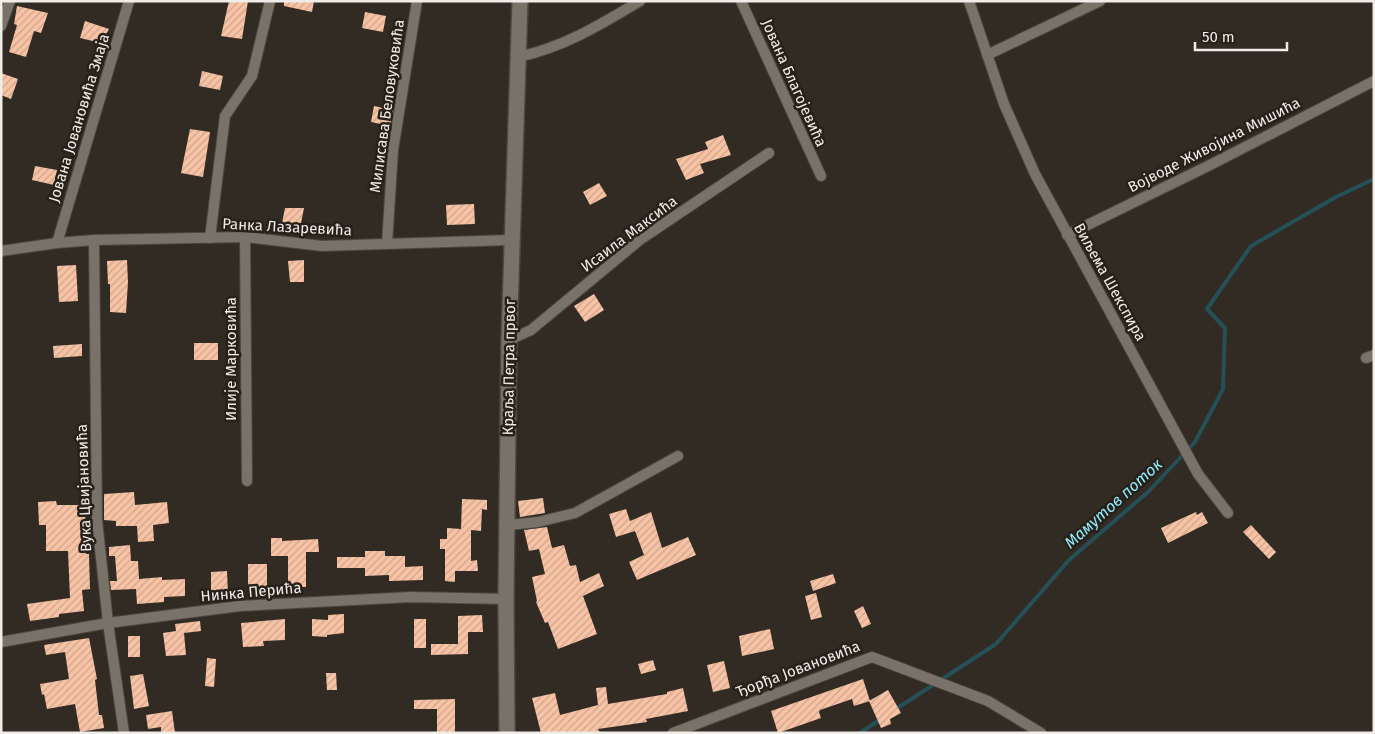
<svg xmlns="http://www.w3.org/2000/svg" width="1375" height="734" font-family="'Fira Sans',sans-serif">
<defs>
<pattern id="building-hatch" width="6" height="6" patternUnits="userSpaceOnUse" patternTransform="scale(1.25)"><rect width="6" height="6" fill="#f8c3a5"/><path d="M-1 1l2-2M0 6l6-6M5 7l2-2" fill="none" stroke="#cca48d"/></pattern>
</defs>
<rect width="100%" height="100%" fill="#312b23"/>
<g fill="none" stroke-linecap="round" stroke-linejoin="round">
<!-- stream -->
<g stroke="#255057" stroke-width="4">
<polyline points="896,709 996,644 1069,560 1148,492 1195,442 1223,389 1225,328 1207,309 1251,246 1336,197 1374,179"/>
<polyline points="860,733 881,719"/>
</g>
</g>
<!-- building -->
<g fill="url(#building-hatch)">
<polygon points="229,1 248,1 242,39 221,36"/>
<polygon points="284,1 314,1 312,12 284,6"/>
<polygon points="17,6 48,13 41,33 34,31 26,57 9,52 17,25 14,24"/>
<polygon points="365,12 386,16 383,32 362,28"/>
<polygon points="85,21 109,29 101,43 80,38"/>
<polygon points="202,71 223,76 220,90 199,86"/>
<polygon points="1,73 18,79 11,99 1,95"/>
<polygon points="374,106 393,110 390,126 371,122"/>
<polygon points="190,129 210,132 203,177 181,173"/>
<polygon points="723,135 731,155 700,164 704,173 686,180 676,159 708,149 705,142"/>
<polygon points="35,166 57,170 54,185 32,180"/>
<polygon points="599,183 607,196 590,205 583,192"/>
<polygon points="474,204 475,224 447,225 446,205"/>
<polygon points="285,208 304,208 300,228 281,228"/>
<polygon points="127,260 128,282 126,313 110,312 110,284 108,284 107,261"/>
<polygon points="304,260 304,282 290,282 288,261"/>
<polygon points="76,265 78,301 59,302 57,266"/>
<polygon points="594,294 604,310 585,322 574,306"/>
<rect x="194" y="343" width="24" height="17"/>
<polygon points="82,344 82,356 54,358 53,346"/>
<polygon points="134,492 135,505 167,502 169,523 153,525 154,541 138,542 137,526 116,526 116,521 104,520 104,494"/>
<polygon points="543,498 545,513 520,517 518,501"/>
<polygon points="462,499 487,500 487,510 482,509 481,531 471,530 471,561 477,560 478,571 455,571 455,582 445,581 445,549 440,549 440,539 447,539 447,528 461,529"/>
<polygon points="56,501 57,505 85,505 86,554 89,554 90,589 82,590 84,611 59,614 59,617 30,621 27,604 70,598 68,551 46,551 46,525 39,525 38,502"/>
<polygon points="626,509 630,521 651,512 662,548 688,537 696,555 637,580 629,562 644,555 635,531 616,537 609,514"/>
<polygon points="1196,512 1197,515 1202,512 1208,523 1168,543 1161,528"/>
<polygon points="1251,525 1276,552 1269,559 1243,532"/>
<polygon points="547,527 552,548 564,545 570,566 576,565 580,582 599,573 604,586 583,596 597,634 558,649 548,622 545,623 536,602 537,601 532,577 545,574 539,549 529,551 524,530"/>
<polygon points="271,538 282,538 282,541 318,539 319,552 306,552 306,587 288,587 288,556 271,556"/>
<polygon points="130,545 131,561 138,561 139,579 162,577 162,580 185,579 185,596 164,597 164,602 137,604 136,589 111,590 110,581 117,581 115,556 109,556 109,547"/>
<polygon points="365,551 385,551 385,556 405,556 405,567 423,566 423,580 389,581 389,575 365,576 365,568 337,568 337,557 365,557"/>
<rect x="248" y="564" width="19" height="34"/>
<polygon points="227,571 228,594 211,594 211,572"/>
<polygon points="833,574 836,583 813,591 810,581"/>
<polygon points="816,593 822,617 811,620 805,596"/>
<polygon points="863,606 871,624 862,628 854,611"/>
<polygon points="344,614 344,633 327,635 327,637 312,636 312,619 328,620 328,615"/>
<polygon points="482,615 483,632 468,632 468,654 431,655 431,644 458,644 458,616"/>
<polygon points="285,619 285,640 263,641 264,646 243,647 241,623"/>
<rect x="414" y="619" width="12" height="29"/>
<polygon points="200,621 201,631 184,633 186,655 166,656 163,633 176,631 175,624"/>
<polygon points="770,629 774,649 742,656 739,636"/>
<rect x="128" y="636" width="12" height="21"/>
<polygon points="89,638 97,679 95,680 99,715 102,715 104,728 80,732 75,704 47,709 44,694 42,695 40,684 69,679 65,652 46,655 44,645"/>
<polygon points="207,658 216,659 214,687 205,686"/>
<polygon points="653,660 656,670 641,674 638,664"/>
<polygon points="724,661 730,688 713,692 707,665"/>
<polygon points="326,673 336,673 337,690 327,690"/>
<polygon points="143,674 149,706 134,709 130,676"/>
<polygon points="863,679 870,701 854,706 852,699 820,710 819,712 821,718 778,733 771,711"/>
<polygon points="606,687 608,704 667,694 667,692 683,688 688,711 646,719 647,722 598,729 600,733 541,733 532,698 555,693 560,715 598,705 596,688"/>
<polygon points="888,690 901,713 890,719 891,724 881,728 869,701"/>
<polygon points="455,699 455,733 437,733 437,709 414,709 414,700"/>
<polygon points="172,711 175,733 161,733 161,727 148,729 146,715"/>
</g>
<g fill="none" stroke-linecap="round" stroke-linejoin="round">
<!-- street casing -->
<g stroke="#4d4741" stroke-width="12">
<g id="street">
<polyline points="741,1 821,176"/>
<polyline points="969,1 1004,104 1035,174 1198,474 1228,513"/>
<polyline points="1,26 10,1"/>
<polyline points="987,55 1100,1"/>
<path d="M518 57C564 47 600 25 640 1"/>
<polyline points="1067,235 1210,165 1374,81"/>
<polyline points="245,237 247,481"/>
<polyline points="210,238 225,116 252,76 270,1"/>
<polyline points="94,240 97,520 108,623 124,733"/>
<polyline points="57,243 129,1"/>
<polyline points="387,244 393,150 417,1"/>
<polyline points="1,251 57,243 94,240 245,237 322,246 512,240"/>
<polyline points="509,340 531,330 641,239 769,153"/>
<polyline points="1366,358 1374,355"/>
<polyline points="507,525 538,522 575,513 678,456"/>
<polyline points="1,642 108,623 240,606 411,597 506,599"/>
<polyline points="673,733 872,657 988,701 1041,733"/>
</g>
</g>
<!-- secondary casing -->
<g stroke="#4d4741" stroke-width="18">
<polyline id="secondary" points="507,733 506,599 509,340 520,1"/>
</g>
<!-- street -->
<use href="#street" stroke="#797269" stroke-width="10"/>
<!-- secondary -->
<use href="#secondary" stroke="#797269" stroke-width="15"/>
</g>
<g text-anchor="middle" stroke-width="5" stroke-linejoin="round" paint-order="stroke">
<!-- street labels -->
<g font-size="15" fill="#f0ece7" stroke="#27211a">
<text transform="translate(794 83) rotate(66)" y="5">Јована Благојевића</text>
<text transform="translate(387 106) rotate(-82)" y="5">Милисава Беловуковића</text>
<text transform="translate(79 118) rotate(-73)" y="5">Јована Јовановића Змаја</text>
<text transform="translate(1214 145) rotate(-27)" y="5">Војводе Живојина Мишића</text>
<text transform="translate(287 227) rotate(3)" y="5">Ранка Лазаревића</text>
<text transform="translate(629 234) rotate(-37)" y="5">Исаила Максића</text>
<text transform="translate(1110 282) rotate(61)" y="5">Виљема Шекспира</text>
<text transform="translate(231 359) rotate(-90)" y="5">Илије Марковића</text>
<text transform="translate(509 367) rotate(-89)" y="5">Краља Петра првог</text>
<text transform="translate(84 488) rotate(-92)" y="5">Вука Цвијановића</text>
<text transform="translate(251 592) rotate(-5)" y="5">Нинка Перића</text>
<text transform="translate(798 669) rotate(-21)" y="5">Ђорђа Јовановића</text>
</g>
<!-- water labels -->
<g font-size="16" font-style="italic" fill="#91edfe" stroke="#27211a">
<text transform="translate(1113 503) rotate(-42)" y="6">Мамутов поток</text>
</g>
</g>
<!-- border -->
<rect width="1375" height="734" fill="none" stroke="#f0ece7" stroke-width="5"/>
<!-- scale -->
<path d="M1195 42v8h92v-8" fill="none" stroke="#f0ece7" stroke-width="2.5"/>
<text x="1202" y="42" font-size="15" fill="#f0ece7" stroke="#27211a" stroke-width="4" paint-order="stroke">50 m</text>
</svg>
